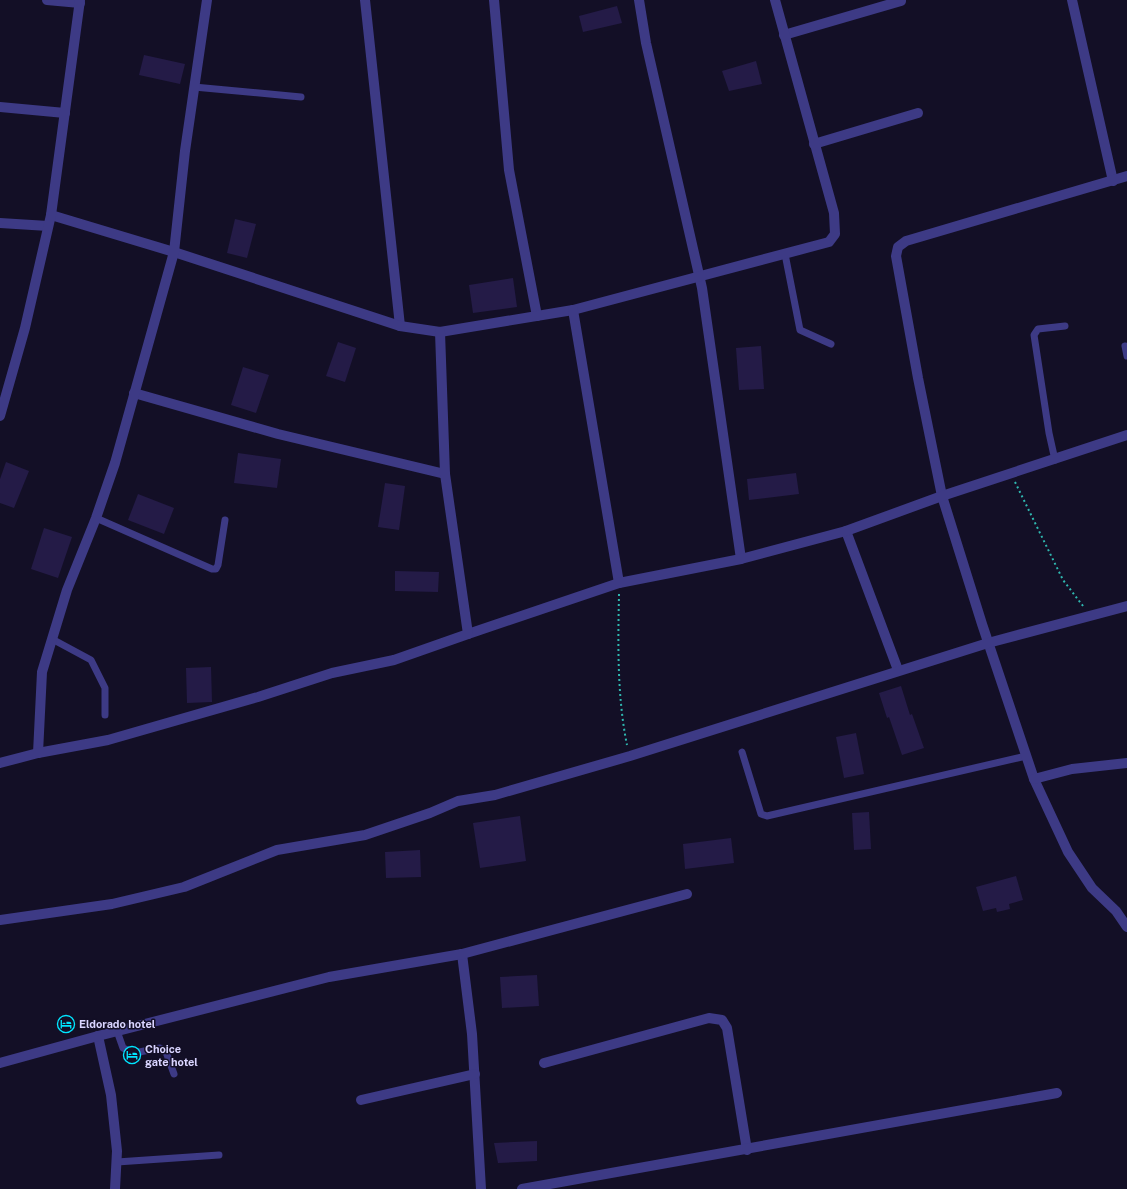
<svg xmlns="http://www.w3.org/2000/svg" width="1127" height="1189" font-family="'Public Sans',sans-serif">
<rect width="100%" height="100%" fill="#130f26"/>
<!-- building -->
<g fill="#241b47">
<polygon points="617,6 622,23 583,32 579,16"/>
<polygon points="144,55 185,64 180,84 139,75"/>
<polygon points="756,61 762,84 729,91 722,71"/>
<polygon points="235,219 256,224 247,258 227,253"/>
<polygon points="513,278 517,307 473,313 469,285"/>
<polygon points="338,342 356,348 345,382 326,376"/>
<polygon points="761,346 764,389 739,390 736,348"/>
<polygon points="243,367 269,375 256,413 231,405"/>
<polygon points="238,453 281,459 277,488 234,483"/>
<polygon points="6,462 29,471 14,508 0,503 0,479"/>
<polygon points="796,473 799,494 749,500 747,479"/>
<polygon points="385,483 405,486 399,530 378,527"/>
<polygon points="138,494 174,508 164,534 128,520"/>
<polygon points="44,528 72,537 58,578 31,569"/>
<polygon points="395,571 439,572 438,592 395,591"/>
<polygon points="211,667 212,702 187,703 186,668"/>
<polygon points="901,686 910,715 912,714 924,748 902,755 889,717 887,718 879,693"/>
<polygon points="856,733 864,774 844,778 836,737"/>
<polygon points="869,812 871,849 854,850 852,813"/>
<polygon points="520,816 526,861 480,868 473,823"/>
<polygon points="731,838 734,863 685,869 683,844"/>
<polygon points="420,850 421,877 386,878 385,852"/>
<polygon points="1016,876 1023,900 1009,904 1010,909 997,912 996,908 983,911 976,887"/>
<polygon points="537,975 539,1006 502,1008 500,977"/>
<polygon points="537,1141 537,1161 498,1163 494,1143"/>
</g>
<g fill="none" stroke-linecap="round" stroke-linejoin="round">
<!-- path -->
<g stroke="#2fb8b0" stroke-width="2" stroke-dasharray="2 3" stroke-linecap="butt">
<polyline points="1015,482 1063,580 1083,606"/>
<path d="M619 594C618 644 617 696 627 745"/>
</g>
<!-- service -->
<g stroke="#3d3a85" stroke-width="7">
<polyline points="194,87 301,97"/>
<polyline points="785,254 800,330 831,344"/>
<polyline points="1125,346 1127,356"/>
<polyline points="1055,460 1049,433 1034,335 1038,329 1065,326"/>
<polyline points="96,518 212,569 216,569 218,565 225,520"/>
<polyline points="52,639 91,660 105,688 105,715"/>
<polyline points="742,752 761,814 767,816 1026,756"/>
<polyline points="117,1031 123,1048 134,1053 160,1048 166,1052 174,1074"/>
<polyline points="117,1162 219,1155"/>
</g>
<!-- minor -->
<g stroke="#3d3a85" stroke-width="10">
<polyline points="47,0 80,3"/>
<polyline points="365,0 400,326"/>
<polyline points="494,0 509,170 537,316"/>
<polyline points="639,0 646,43 702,288 741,559"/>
<polyline points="1072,0 1113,181"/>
<polyline points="784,35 901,1"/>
<polyline points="0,107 65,113"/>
<polyline points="814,144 918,113"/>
<polyline points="1127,176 906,241 898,247 896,256 918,378 942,496 982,624 1034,779 1068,852 1092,888 1116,911 1127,927"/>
<polyline points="51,215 174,252 400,326 440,332 573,310 829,242 835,234 834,213 775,0"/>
<polyline points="0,223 48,226"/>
<polyline points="573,310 619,583"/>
<polyline points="134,393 278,434 445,474"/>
<polyline points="846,531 898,670"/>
<polyline points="468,634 619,583 741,559 846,531 942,496 1127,435"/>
<polyline points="38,753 42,672 67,590 96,518 115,463 174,252 185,151 207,0"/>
<polyline points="0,763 38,753 108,740 258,697 332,673 394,660 468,634 445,474 440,332"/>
<polyline points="1034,779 1072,769 1127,763"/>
<polyline points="0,920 112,904 184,887 277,850 365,835 430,813 458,801 495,795 630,756 988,643 1127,606"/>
<polyline points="462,954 472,1034 481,1189"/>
<polyline points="98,1036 111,1095 117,1151 115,1189"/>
<polyline points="0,1063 98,1036 329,977 462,954 687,894"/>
<polyline points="544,1063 709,1018 722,1020 727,1028 747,1150"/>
<polyline points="361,1100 475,1074"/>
<polyline points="522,1189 1057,1093"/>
</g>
<!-- tertiary -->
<polyline stroke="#3d3a85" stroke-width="10" points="0,416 25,328 51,215 80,0"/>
</g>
<!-- icons -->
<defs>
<g id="hotel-ring" transform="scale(0.9)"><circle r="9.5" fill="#130f26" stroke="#00e5ff" stroke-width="1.5"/><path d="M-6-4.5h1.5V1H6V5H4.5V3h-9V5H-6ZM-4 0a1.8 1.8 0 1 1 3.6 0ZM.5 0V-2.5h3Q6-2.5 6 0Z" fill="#00e5ff"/></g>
</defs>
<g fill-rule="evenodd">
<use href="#hotel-ring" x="66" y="1024"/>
<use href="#hotel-ring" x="132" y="1055"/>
</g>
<g text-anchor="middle" stroke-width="3" stroke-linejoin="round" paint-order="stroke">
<!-- poi labels -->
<g font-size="11" font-weight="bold" fill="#d9d4ff" stroke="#130f26" text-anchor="start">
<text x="79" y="1028">Eldorado hotel</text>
<text x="145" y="1053">Choice<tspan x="145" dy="13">gate hotel</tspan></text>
</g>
</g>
</svg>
